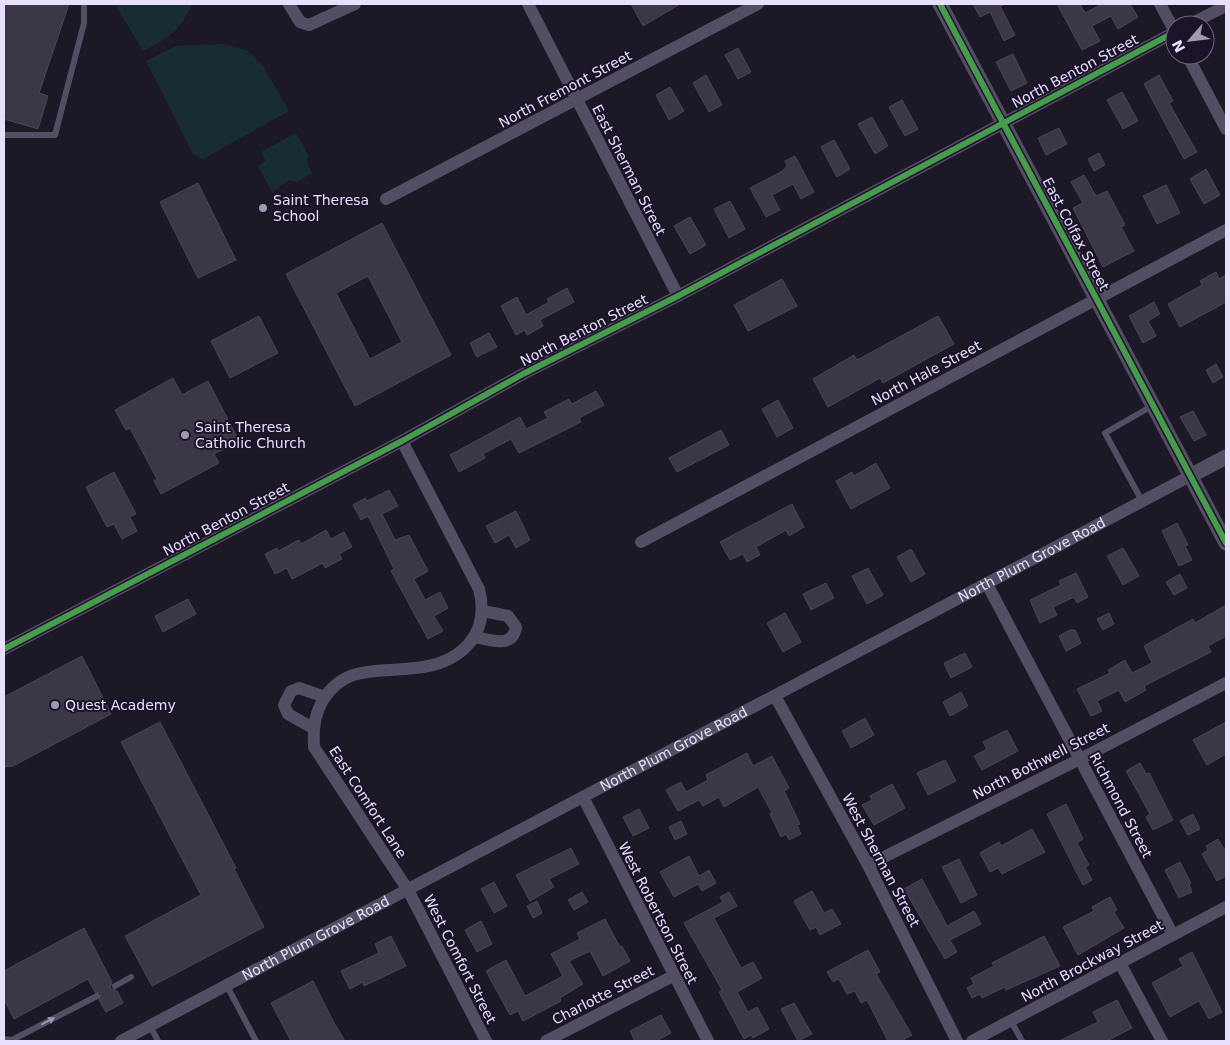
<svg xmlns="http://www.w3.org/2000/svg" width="1230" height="1045" font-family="'DejaVu Sans',sans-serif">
<rect width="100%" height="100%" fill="#1c1825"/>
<!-- green -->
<g fill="#182d32">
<path d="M115 4H192C180 31 169 38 143 51Z"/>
<polygon points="223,44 248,51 263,66 289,111 203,159 193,154 146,61 176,46"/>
<polygon points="296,133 308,155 307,163 312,173 297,182 289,180 272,192 258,166 266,161 261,152"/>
</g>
<!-- building -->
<g fill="#3c3746" stroke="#4b4457" fill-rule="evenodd">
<polygon points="4,4 69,4 39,93 48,96 38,129 4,119"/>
<polygon points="631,4 680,4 643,26"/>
<polygon points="973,4 1006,4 1000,6 1015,35 1004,41 990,12 980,17"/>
<polygon points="1057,4 1080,4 1085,13 1102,4 1130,4 1138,17 1118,29 1111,16 1092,26 1100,41 1082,50"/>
<polygon points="738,48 751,72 738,79 725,55"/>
<polygon points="1013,54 1027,83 1011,91 996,62"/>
<polygon points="706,75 722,105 709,112 693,83"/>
<polygon points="1159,75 1173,101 1169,103 1197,152 1184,159 1144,84"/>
<polygon points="670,87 684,111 669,120 656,95"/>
<polygon points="1122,92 1138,121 1123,129 1107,100"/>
<polygon points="902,100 918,129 905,136 889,107"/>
<polygon points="872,117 888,146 875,154 858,124"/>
<polygon points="1059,128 1067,144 1046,155 1038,138"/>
<polygon points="834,140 850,169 837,177 821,147"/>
<polygon points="1099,153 1105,165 1094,171 1088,159"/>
<polygon points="795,156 814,192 801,199 793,184 772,195 780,210 766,217 750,188 781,172 787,166 785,161"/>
<polygon points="1206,169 1220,195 1204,204 1190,179"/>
<polygon points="1084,175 1096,196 1107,191 1125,225 1121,227 1134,251 1103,267 1073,208 1083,203 1071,182"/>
<polygon points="198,183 236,260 198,278 160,202"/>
<polygon points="1166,185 1180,213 1157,224 1143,196"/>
<polygon points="730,201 745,229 729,238 714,209"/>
<polygon points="690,217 706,245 690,254 674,226"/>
<path d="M382 223 451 355 355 406 286 274ZM368 276 402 342 370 359 336 293Z"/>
<polygon points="1216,272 1219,279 1226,275 1226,302 1180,327 1168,304 1202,285 1200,281"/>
<polygon points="782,279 797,306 748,331 734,305"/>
<polygon points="567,288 574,302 540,320 543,326 527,335 525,330 516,335 501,306 517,297 526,315 549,302 547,299"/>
<polygon points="1154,302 1160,314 1148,321 1156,336 1143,343 1129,316"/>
<polygon points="259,316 278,353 230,378 211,341"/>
<polygon points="938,316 954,344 883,383 880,378 828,407 813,379 854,355 857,360"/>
<polygon points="489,333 497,347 477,357 470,343"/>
<polygon points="1216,364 1223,377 1213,383 1206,370"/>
<polygon points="173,378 182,395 208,381 239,441 214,454 219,463 161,494 154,481 157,479 130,428 126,430 115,410"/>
<polygon points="596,391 604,405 579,418 581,422 519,453 511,439 483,454 485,458 459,472 450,455 520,417 526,429 548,418 544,412 569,399 572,404"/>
<polygon points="778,400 793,428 777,437 762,409"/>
<polygon points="1193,411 1206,435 1194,441 1180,417"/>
<polygon points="721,430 729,445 677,472 669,458"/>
<polygon points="876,463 890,488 851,509 836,481 852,472 854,476"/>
<polygon points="114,472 136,514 130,517 137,531 122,539 114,524 107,527 86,487"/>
<polygon points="389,490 398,506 382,514 395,540 409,535 428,571 414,579 425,600 440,592 448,608 434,616 443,631 428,639 391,571 394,569 368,516 361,520 353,505 365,498 367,501"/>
<polygon points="792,504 804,527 789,536 786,530 756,547 760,555 747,562 743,554 730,560 720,542"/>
<polygon points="516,511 530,540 516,548 509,535 495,543 486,526"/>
<polygon points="1177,523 1188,545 1185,546 1192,560 1179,566 1162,531"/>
<polygon points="326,530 331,539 344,532 352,547 339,554 342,559 325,568 323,563 292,579 287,568 275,574 265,554 277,548 278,551 299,540 301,544"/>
<polygon points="1123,548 1139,576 1123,585 1107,556"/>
<polygon points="911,549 925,574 911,582 897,557"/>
<polygon points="868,568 883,595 867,604 852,576"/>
<polygon points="1076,573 1088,597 1077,603 1074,597 1053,607 1057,615 1040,623 1030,600 1061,585 1059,581"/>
<polygon points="1180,574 1187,588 1174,595 1166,582"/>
<polygon points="826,583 834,598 811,610 803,594"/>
<polygon points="188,599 196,614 163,632 155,616"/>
<polygon points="1226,605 1226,636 1208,646 1211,652 1144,686 1146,690 1125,702 1119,690 1097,701 1102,711 1091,716 1077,689 1110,673 1108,670 1125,660 1132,673 1152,663 1144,646 1193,619 1195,623"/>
<polygon points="785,613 801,642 783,652 767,623"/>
<polygon points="1109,613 1114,624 1103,630 1097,619"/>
<polygon points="1070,630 1075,630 1081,643 1066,651 1059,636"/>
<polygon points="965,653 972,667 951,678 944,663"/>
<polygon points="82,656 111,714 13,766 4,767 4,697"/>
<polygon points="961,692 968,706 950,716 943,702"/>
<polygon points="865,718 874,735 851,748 842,731"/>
<polygon points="160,722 236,868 234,869 264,927 152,986 125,936 201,895 121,742"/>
<polygon points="1226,722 1226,754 1207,765 1193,740"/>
<polygon points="1007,730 1018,751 982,770 974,756 987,749 983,742"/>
<polygon points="747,753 753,766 772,756 789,788 784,791 800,824 797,825 801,834 789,840 786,834 781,837 770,814 772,813 758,787 724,807 719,797 703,806 699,800 678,811 666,790 681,782 686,792 708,780 706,775"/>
<polygon points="945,760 956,781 928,795 917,773"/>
<polygon points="1140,763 1146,774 1149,773 1173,820 1153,830 1146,817 1150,814 1126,771"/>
<polygon points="892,784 905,808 874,825 862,805 872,800 870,796"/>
<polygon points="1066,804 1083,839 1077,843 1089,865 1085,867 1092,880 1083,885 1047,814"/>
<polygon points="639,809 649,828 633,836 623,817"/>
<polygon points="1193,814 1200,829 1188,835 1180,821"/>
<polygon points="681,821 687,834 675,840 669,827"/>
<polygon points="1032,829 1045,852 1002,874 998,868 990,872 980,853 999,842 1001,846"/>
<polygon points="1218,839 1226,852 1226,876 1217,881 1202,854 1208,850 1206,846"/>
<polygon points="571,848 579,864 549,879 554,887 530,901 516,875"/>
<polygon points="689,856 699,876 709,870 716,883 702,891 698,884 674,897 660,872"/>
<polygon points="959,859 977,895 961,903 942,867"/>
<polygon points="1180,862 1191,883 1189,884 1192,892 1179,898 1165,870"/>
<polygon points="922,879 947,926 974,911 981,924 950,940 957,952 945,959 904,889"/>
<polygon points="494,882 507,906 494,913 481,889"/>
<polygon points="812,891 824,913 832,909 841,924 820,935 816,927 810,930 794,901"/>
<polygon points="582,892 588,902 574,910 568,900"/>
<polygon points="729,892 737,906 714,918 741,968 753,962 762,978 737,992 748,1012 757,1007 769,1029 753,1038 751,1035 744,1039 719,992 722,990 684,923 723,902 720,897"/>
<polygon points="1110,897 1117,910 1114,912 1124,928 1078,955 1063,927 1094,911 1092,907"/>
<polygon points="537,901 542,913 533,918 527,906"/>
<polygon points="605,919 620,947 622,946 630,961 603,976 590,951 569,961 583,984 560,998 561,1001 523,1021 518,1011 510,1015 486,971 506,960 525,996 563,976 551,954 580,939 577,933"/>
<polygon points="481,921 492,944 477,952 465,930"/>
<polygon points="84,928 112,982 110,988 117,991 123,1003 106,1012 99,1000 101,993 95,992 88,979 14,1019 4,999 4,971"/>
<polygon points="391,936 406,966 364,986 363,982 350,989 341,971 379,953 375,944"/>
<polygon points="1044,936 1060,966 1006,990 1005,987 982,998 980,994 972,998 967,988 974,984 971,978 994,966 992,963"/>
<polygon points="868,950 880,972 876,974 912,1035 901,1041 888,1041 867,1000 861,1003 855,991 847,994 839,979 833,982 827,972"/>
<polygon points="1192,952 1222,1012 1209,1019 1199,1001 1170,1017 1152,983 1183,966 1179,959"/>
<polygon points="313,981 333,1021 345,1041 291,1041 271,1003"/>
<polygon points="1117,1000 1132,1028 1107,1041 1059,1041 1098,1022 1093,1012"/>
<polygon points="794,1003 812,1034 798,1041 781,1009"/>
<polygon points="661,1015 671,1033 656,1041 635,1041 630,1031"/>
</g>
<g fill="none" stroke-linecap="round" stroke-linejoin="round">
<!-- service -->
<g stroke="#534e64" stroke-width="6">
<polyline points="4,135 55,135 84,23 84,4"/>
<polyline points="1142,501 1105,433 1152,406"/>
<polyline points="115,986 131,977"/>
<polyline points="227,986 256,1041"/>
<polyline points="1011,1021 1022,1041"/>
<polyline points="150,1026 158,1041"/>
<polyline points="4,1039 12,1040 97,996"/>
</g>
<!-- minor -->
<g stroke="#534e64" stroke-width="12">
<polyline points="289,4 300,22 309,25 355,4"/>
<polyline points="528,4 678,296"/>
<polyline points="1160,4 1175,32"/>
<polyline points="1188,25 1226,6"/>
<polyline points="1187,55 1226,129"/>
<polyline points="386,199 758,4"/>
<path d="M402 441 479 589C491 635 460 664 415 668 379 673 345 664 323 700 314 716 313 729 314 747L408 890 486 1041"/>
<polyline points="641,542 1226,230"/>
<polyline points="987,584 1173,935"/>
<path d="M475 637C490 640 513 649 516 627L508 616 483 611"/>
<polyline points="4,649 402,441 523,374 678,296 1175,32"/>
<polyline points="775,696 868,865 957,1041"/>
<polyline points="313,728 288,714 284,705 291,691 299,688 325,697"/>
<polyline points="583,797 708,1041"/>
<polyline points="868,865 1080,759 1226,683"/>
<polyline points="1120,963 1162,1041"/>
<path id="s1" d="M121 1041 1190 476"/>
<polyline points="546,1041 673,976"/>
<polyline points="972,1041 1226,907"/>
</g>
<!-- tertiary -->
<g stroke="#534e64" stroke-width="15">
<polyline points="940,4 1226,543"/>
<polyline points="1190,476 1226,457"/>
</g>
<!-- cycleway casing -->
<g stroke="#1b132a" stroke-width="9">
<g id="cycleway">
<polyline points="940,4 1226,543"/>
<polyline points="4,649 402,441 523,374 678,296 1175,32"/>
</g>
</g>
<!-- cycleway -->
<use href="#cycleway" stroke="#469c4c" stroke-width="6"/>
</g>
<!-- one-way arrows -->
<defs><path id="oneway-solid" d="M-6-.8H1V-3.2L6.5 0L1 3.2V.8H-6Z" transform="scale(1.25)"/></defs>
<use fill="#9e96b0" href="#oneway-solid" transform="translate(48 1021) rotate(-28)"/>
<!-- markers -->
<g fill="#a199b1" stroke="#1b132a" stroke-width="2">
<circle cx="263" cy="208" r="5"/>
<circle cx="185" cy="435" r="5"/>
<circle cx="55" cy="705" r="5"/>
</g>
<g text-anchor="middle" stroke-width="4" stroke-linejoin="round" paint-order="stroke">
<!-- street labels -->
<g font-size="14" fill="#e8dffc" stroke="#1b132a">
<text transform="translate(1075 71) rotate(-28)" y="5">North Benton Street</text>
<text transform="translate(565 89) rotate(-28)" y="5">North Fremont Street</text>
<text transform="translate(629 170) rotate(63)" y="5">East Sherman Street</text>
<text transform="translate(1076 234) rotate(62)" y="5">East Colfax Street</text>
<text transform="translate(584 330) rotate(-27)" y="5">North Benton Street</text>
<text transform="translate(926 373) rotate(-28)" y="5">North Hale Street</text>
<text transform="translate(226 519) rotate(-28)" y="5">North Benton Street</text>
<text dy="5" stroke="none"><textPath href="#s1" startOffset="1030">North Plum Grove Road</textPath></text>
<text dy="5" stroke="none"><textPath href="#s1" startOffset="625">North Plum Grove Road</textPath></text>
<text transform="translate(1041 761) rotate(-27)" y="5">North Bothwell Street</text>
<text transform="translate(368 802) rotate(57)" y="5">East Comfort Lane</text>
<text transform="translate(1121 805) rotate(62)" y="5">Richmond Street</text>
<text transform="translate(881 860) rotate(62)" y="5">West Sherman Street</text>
<text transform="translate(658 913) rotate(63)" y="5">West Robertson Street</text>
<text dy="5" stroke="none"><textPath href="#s1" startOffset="220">North Plum Grove Road</textPath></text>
<text transform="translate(460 959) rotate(63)" y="5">West Comfort Street</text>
<text transform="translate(1092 961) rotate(-28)" y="5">North Brockway Street</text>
<text transform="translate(603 995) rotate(-27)" y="5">Charlotte Street</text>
</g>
<!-- poi labels -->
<g font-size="14" fill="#e8dffc" stroke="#1b132a" text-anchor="start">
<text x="273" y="205">Saint Theresa<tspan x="273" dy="16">School</tspan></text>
<text x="195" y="432">Saint Theresa<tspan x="195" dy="16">Catholic Church</tspan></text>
<text x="65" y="710">Quest Academy</text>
</g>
</g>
<!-- border -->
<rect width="1230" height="1045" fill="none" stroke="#e8dffc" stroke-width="10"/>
<!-- north arrow -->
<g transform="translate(1190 40) rotate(242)"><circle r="24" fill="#1b132a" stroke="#6d657e"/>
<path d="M0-4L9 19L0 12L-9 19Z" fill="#a199b1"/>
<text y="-8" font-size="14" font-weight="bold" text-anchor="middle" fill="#e8dffc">N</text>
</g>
</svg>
